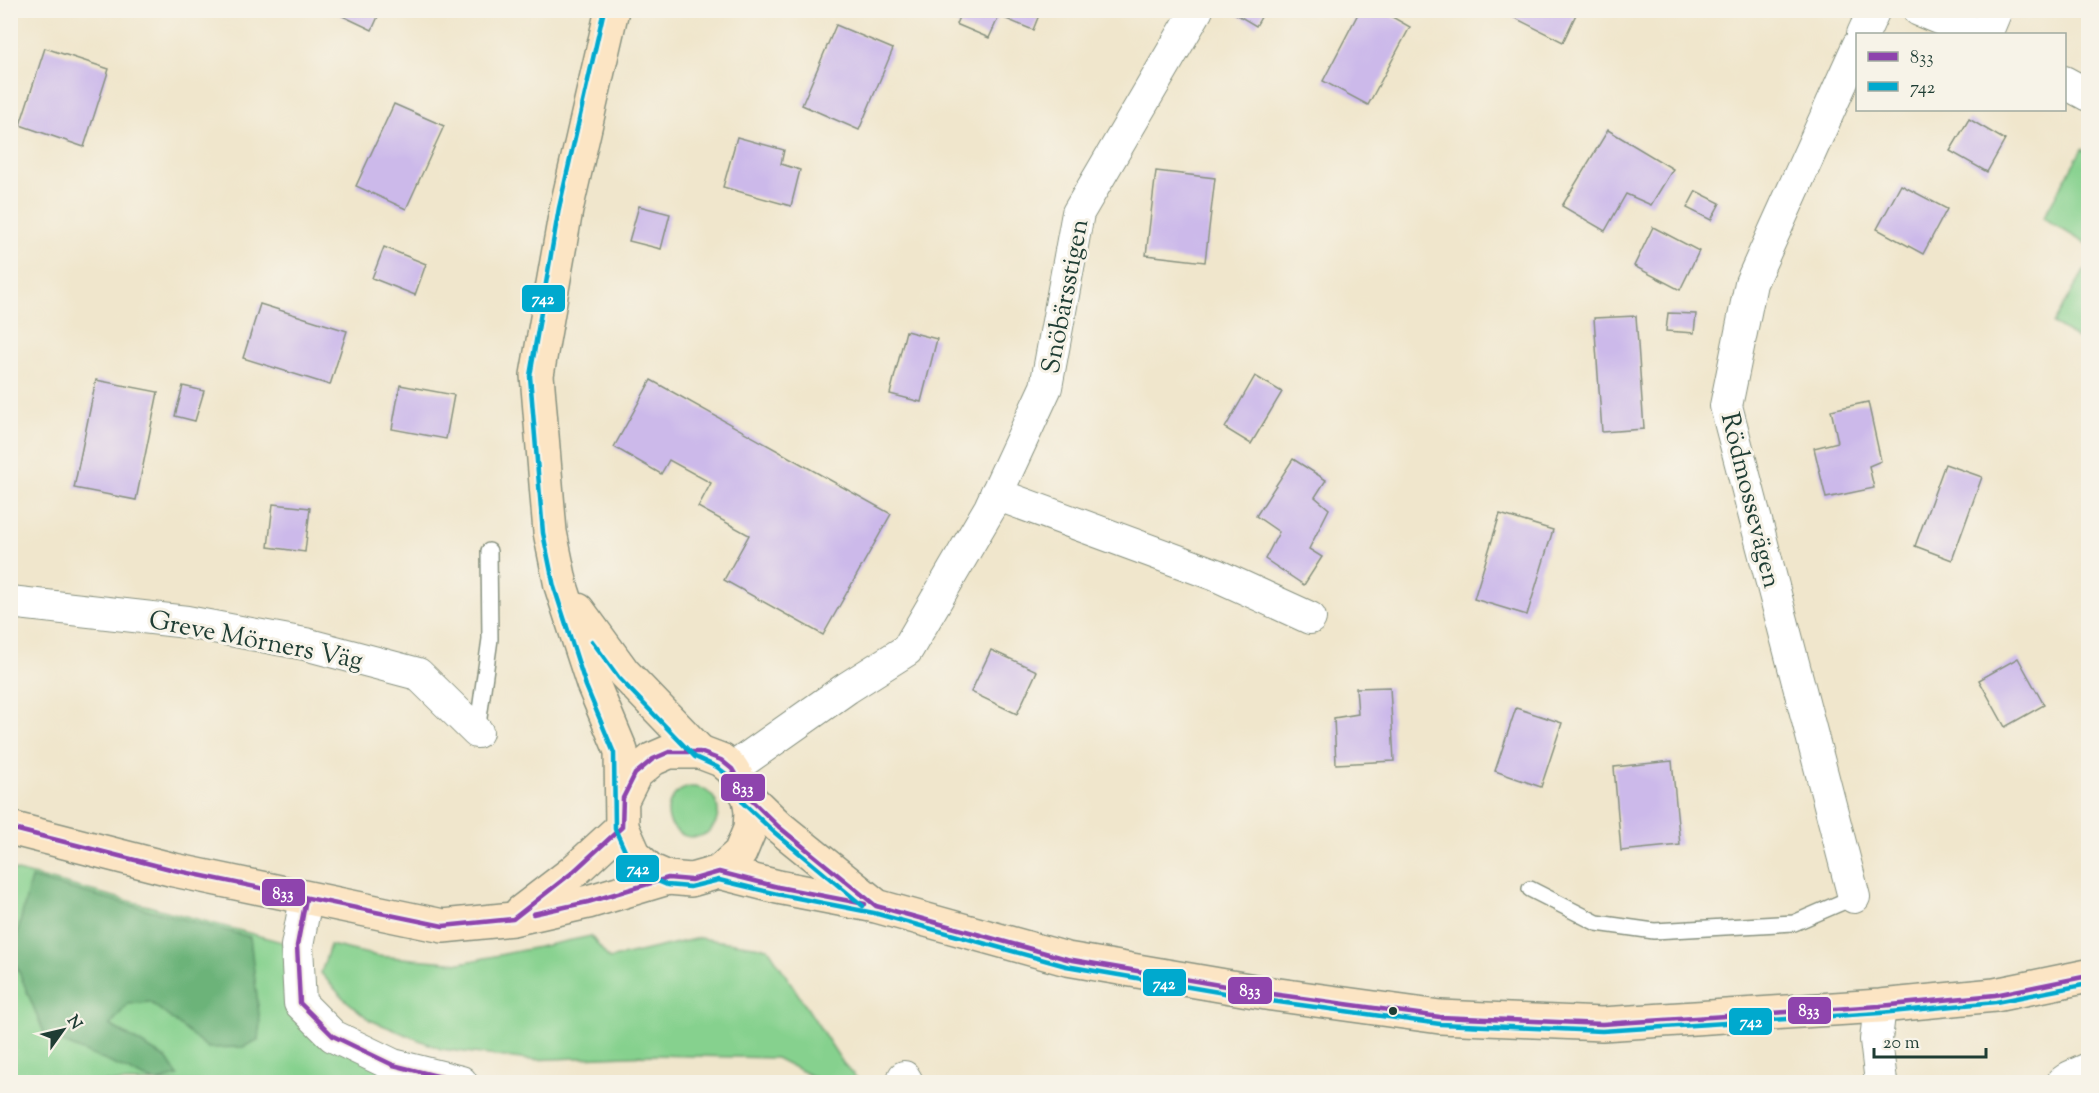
<svg xmlns="http://www.w3.org/2000/svg" width="2099" height="1093" font-family="'Sorts Mill Goudy',serif">
<rect width="100%" height="100%" fill="#f7f3e8"/>
<filter id="ink" filterUnits="userSpaceOnUse"><feTurbulence type="fractalNoise" baseFrequency=".0167" numOctaves="2"/><feDisplacementMap in="SourceGraphic" scale="12" xChannelSelector="R" yChannelSelector="G"/><feConvolveMatrix kernelMatrix="1 2 1 2 8 2 1 2 1" color-interpolation-filters="sRGB"/></filter>
<filter id="wash" filterUnits="userSpaceOnUse"><feTurbulence type="fractalNoise" baseFrequency=".008" numOctaves="4" result="noise"/><feDisplacementMap in="SourceGraphic" scale="24" xChannelSelector="R" yChannelSelector="G"/><feGaussianBlur stdDeviation="1.35" result="paint"/><feColorMatrix in="noise" values="0 0 0 0 0 0 0 0 0 0 0 0 0 0 0 0 0 1.4 0 .05"/><feComposite in="paint" operator="in"/></filter>
<g filter="url(#wash)">
<rect width="100%" height="100%" fill="#f0e6cc"/>
<!-- green -->
<g fill="#86d18e" stroke="#528761" stroke-width="1.5">
<polygon points="2082,149 2088,153 2088,245 2043,218"/>
<polygon points="2086,268 2088,269 2088,345 2053,324"/>
<circle cx="693" cy="812" r="25"/>
<polygon points="10,869 297,946 300,1003 461,1082 11,1082"/>
<polygon points="591,936 609,959 699,938 768,948 843,1063 860,1082 823,1082 776,1058 651,1055 529,1060 441,1049 370,1020 342,997 321,973 330,945 377,956 461,963"/>
</g>
<!-- forest -->
<polygon fill="#6cb379" stroke="#467856" stroke-width="1.5" points="31,878 250,937 260,1023 258,1040 243,1047 208,1048 150,1002 128,1004 110,1025 167,1059 178,1076 155,1082 45,1035 12,955"/>
<g id="blocks">
<!-- building -->
<g fill="#ccb9ea">
<polygon points="330,10 381,10 372,30"/>
<polygon points="962,10 1041,10 1033,30 999,16 989,38 956,24"/>
<polygon points="1229,10 1265,10 1256,26"/>
<polygon points="1360,10 1380,10 1410,27 1368,105 1323,81"/>
<polygon points="1499,10 1578,10 1563,42"/>
<polygon points="836,25 893,49 859,130 802,105"/>
<polygon points="45,48 109,69 84,147 20,125"/>
<polygon points="394,104 444,126 406,209 356,186"/>
<polygon points="1969,119 2005,140 1987,172 1950,151"/>
<polygon points="1608,130 1673,169 1651,205 1626,194 1605,231 1562,206"/>
<polygon points="737,137 784,150 781,164 800,170 791,206 723,187"/>
<polygon points="1156,171 1215,178 1205,262 1146,255"/>
<polygon points="1901,185 1947,209 1923,254 1877,229"/>
<polygon points="1696,191 1720,203 1711,220 1687,208"/>
<polygon points="639,206 670,214 661,249 629,241"/>
<polygon points="1653,227 1699,251 1680,290 1634,266"/>
<polygon points="384,247 426,264 415,295 372,278"/>
<polygon points="260,304 347,331 330,385 243,358"/>
<polygon points="1668,313 1696,314 1694,333 1666,331"/>
<polygon points="1636,316 1644,429 1602,432 1594,318"/>
<polygon points="906,331 937,339 921,402 890,394"/>
<polygon points="1255,376 1282,392 1251,444 1225,428"/>
<polygon points="96,380 158,392 136,500 74,488"/>
<polygon points="651,380 891,514 823,635 724,580 749,535 698,507 711,483 669,460 661,474 614,447"/>
<polygon points="400,385 454,395 446,439 392,429"/>
<polygon points="183,386 204,391 195,421 175,416"/>
<polygon points="1868,402 1881,461 1869,466 1874,488 1826,498 1814,448 1838,442 1831,410"/>
<polygon points="1293,459 1326,480 1315,497 1329,509 1309,549 1322,557 1304,585 1265,559 1279,532 1256,516"/>
<polygon points="1945,464 1982,477 1952,560 1915,546"/>
<polygon points="273,504 310,508 305,552 268,547"/>
<polygon points="1500,514 1553,530 1527,615 1474,599"/>
<polygon points="991,650 1037,671 1017,714 971,692"/>
<polygon points="2018,658 2044,705 2005,727 1979,680"/>
<polygon points="1390,687 1394,761 1336,764 1334,718 1358,714 1356,688"/>
<polygon points="1516,708 1562,723 1541,787 1495,771"/>
<polygon points="1672,761 1680,845 1621,851 1614,767"/>
</g>
</g>
</g>
<g filter="url(#ink)">
<use href="#blocks" fill-opacity="0" stroke="#889280" stroke-width="1.5"/>
<g fill="none" stroke-linecap="round" stroke-linejoin="round">
<!-- lane casing -->
<g stroke="#889280" stroke-width="18">
<g id="lane">
<polyline points="477,732 490,639 489,551"/>
<polyline points="1530,889 1597,923 1654,931 1794,923 1854,897"/>
</g>
</g>
<!-- street casing -->
<g stroke="#889280" stroke-width="34">
<g id="street">
<polyline points="1919,10 1977,34"/>
<polyline points="1863,34 1874,10"/>
<polyline points="1986,34 1996,10"/>
<polyline points="2064,82 2088,95"/>
<polyline points="996,494 1216,575 1310,618"/>
<polyline points="10,602 187,622 305,644 418,674 477,732"/>
<polyline points="732,769 847,688 907,650 990,508 1046,387 1078,213 1197,10"/>
<polyline points="1854,897 1726,406 1751,283 1858,46"/>
<polyline points="306,899 297,946 300,1003 333,1036 393,1065 461,1082"/>
<polyline points="1880,1006 1876,1040 1881,1082"/>
<polyline points="904,1077 907,1082"/>
<polyline points="2063,1082 2070,1077 2088,1069"/>
</g>
</g>
<!-- secondary casing -->
<g stroke="#889280" stroke-width="36">
<g id="secondary">
<polyline points="612,10 566,210 537,375 550,532 561,586 593,684 621,751 622,827 635,856 650,870 668,878 691,880 719,872 740,853 750,829 751,812 749,798 732,769 721,760 700,752 669,752 653,759 635,774 623,798"/>
<polyline points="578,610 624,673 700,752"/>
<polyline points="749,798 779,827 873,903"/>
<polyline points="10,828 174,870 443,926 513,919 588,902 668,878"/>
<polyline points="719,872 778,887 876,906 1067,959 1272,994 1440,1017 1602,1024 1880,1006 1995,995 2088,976"/>
<polyline points="521,912 573,872 622,827"/>
</g>
</g>
<!-- lane -->
<use href="#lane" stroke="#fff" stroke-width="15"/>
<!-- street -->
<use href="#street" stroke="#fff" stroke-width="32"/>
<!-- secondary -->
<use href="#secondary" stroke="#fce5c4" stroke-width="33"/>
<!-- bus-1 casing -->
<g stroke="#f7f3e8" stroke-width="9">
<g id="bus-1">
<polyline points="10,828 174,870 443,926 513,919 573,872 622,827 623,798 635,774 653,759 669,752 700,752 721,760 732,769 749,798 779,827 876,906 1067,959 1272,994 1440,1017 1602,1024 1880,1006 1995,995 2088,976"/>
<polyline points="306,899 297,946 300,1003 333,1036 393,1065 461,1082"/>
<polyline points="533,914 588,902 668,878 691,880 719,872 778,887 865,904"/>
</g>
</g>
<!-- bus-2 casing -->
<g stroke="#f7f3e8" stroke-width="9">
<g id="bus-2">
<polyline points="604,10 559,208 530,376 543,533 554,587 586,686 614,753 615,829 629,860 646,876 667,885 690,887 719,880 777,894 874,913 1066,966 1271,1001 1440,1024 1602,1031 1880,1013 1996,1002 2088,984"/>
<polyline points="592,641 619,678 695,757 717,767 726,774 743,803 774,832 863,906"/>
</g>
</g>
<!-- bus-1 -->
<use href="#bus-1" stroke="#8e44ad" stroke-width="4.5"/>
<!-- bus-2 -->
<use href="#bus-2" stroke="#00a9ce" stroke-width="4.5"/>
</g>
</g>
<!-- markers -->
<circle fill="#1f3d34" stroke="#f7f3e8" stroke-width="2" cx="1393" cy="1011" r="5"/>
<g text-anchor="middle" stroke-width="6" stroke-linejoin="round" paint-order="stroke">
<!-- street labels -->
<g font-size="26" fill="#1f3d34" stroke="#f7f3e8">
<text transform="translate(1064 296) rotate(-79)" y="9">Snöbärsstigen</text>
<text transform="translate(1752 500) rotate(76)" y="9">Rödmossevägen</text>
<text transform="translate(256 639) rotate(11)" y="9">Greve Mörners Väg</text>
</g>
</g>
<g stroke="#f7f3e8" stroke-width="2">
<rect x="521" y="284" width="45" height="29" rx="6" fill="#00a9ce"/>
<rect x="720" y="773" width="46" height="29" rx="6" fill="#8e44ad"/>
<rect x="615" y="854" width="45" height="29" rx="6" fill="#00a9ce"/>
<rect x="261" y="878" width="45" height="29" rx="6" fill="#8e44ad"/>
<rect x="1142" y="968" width="45" height="29" rx="6" fill="#00a9ce"/>
<rect x="1227" y="976" width="46" height="29" rx="6" fill="#8e44ad"/>
<rect x="1787" y="996" width="45" height="29" rx="6" fill="#8e44ad"/>
<rect x="1728" y="1007" width="45" height="29" rx="6" fill="#00a9ce"/>
</g>
<g font-size="16" text-anchor="middle" font-weight="bold" fill="#fff">
<text x="543" y="304">742</text>
<text x="743" y="794">833</text>
<text x="638" y="874">742</text>
<text x="283" y="899">833</text>
<text x="1164" y="989">742</text>
<text x="1250" y="996">833</text>
<text x="1809" y="1016">833</text>
<text x="1751" y="1027">742</text>
</g>
<!-- margin -->
<rect width="2099" height="1093" fill="none" stroke="#f7f3e8" stroke-width="36"/>
<!-- legend -->
<rect x="1856" y="33" width="210" height="78" fill="#f7f3e8" stroke="#a1aaa0" stroke-width="1.5"/>
<rect x="1868" y="52" width="30" height="9" fill="#8e44ad" stroke="#a1aaa0" stroke-width="1.5"/>
<text x="1910" y="63" font-size="18" fill="#1f3d34">833</text>
<rect x="1868" y="82" width="30" height="9" fill="#00a9ce" stroke="#a1aaa0" stroke-width="1.5"/>
<text x="1910" y="93" font-size="18" fill="#1f3d34">742</text>
<!-- north arrow -->
<g transform="translate(63 1030) rotate(56)" stroke="#f7f3e8" stroke-width="4.5" paint-order="stroke">
<path d="M0-4.5L10 22L0 15L-10 22Z" fill="#1f3d34"/>
<text y="-9" font-size="16" font-weight="bold" text-anchor="middle" fill="#1f3d34">N</text>
</g>
<!-- scale -->
<path d="M1874 1048v9h112v-9" fill="none" stroke="#1f3d34" stroke-width="3"/>
<text x="1883" y="1048" font-size="18" fill="#1f3d34" stroke="#f7f3e8" stroke-width="4.5" paint-order="stroke">20 m</text>
</svg>
